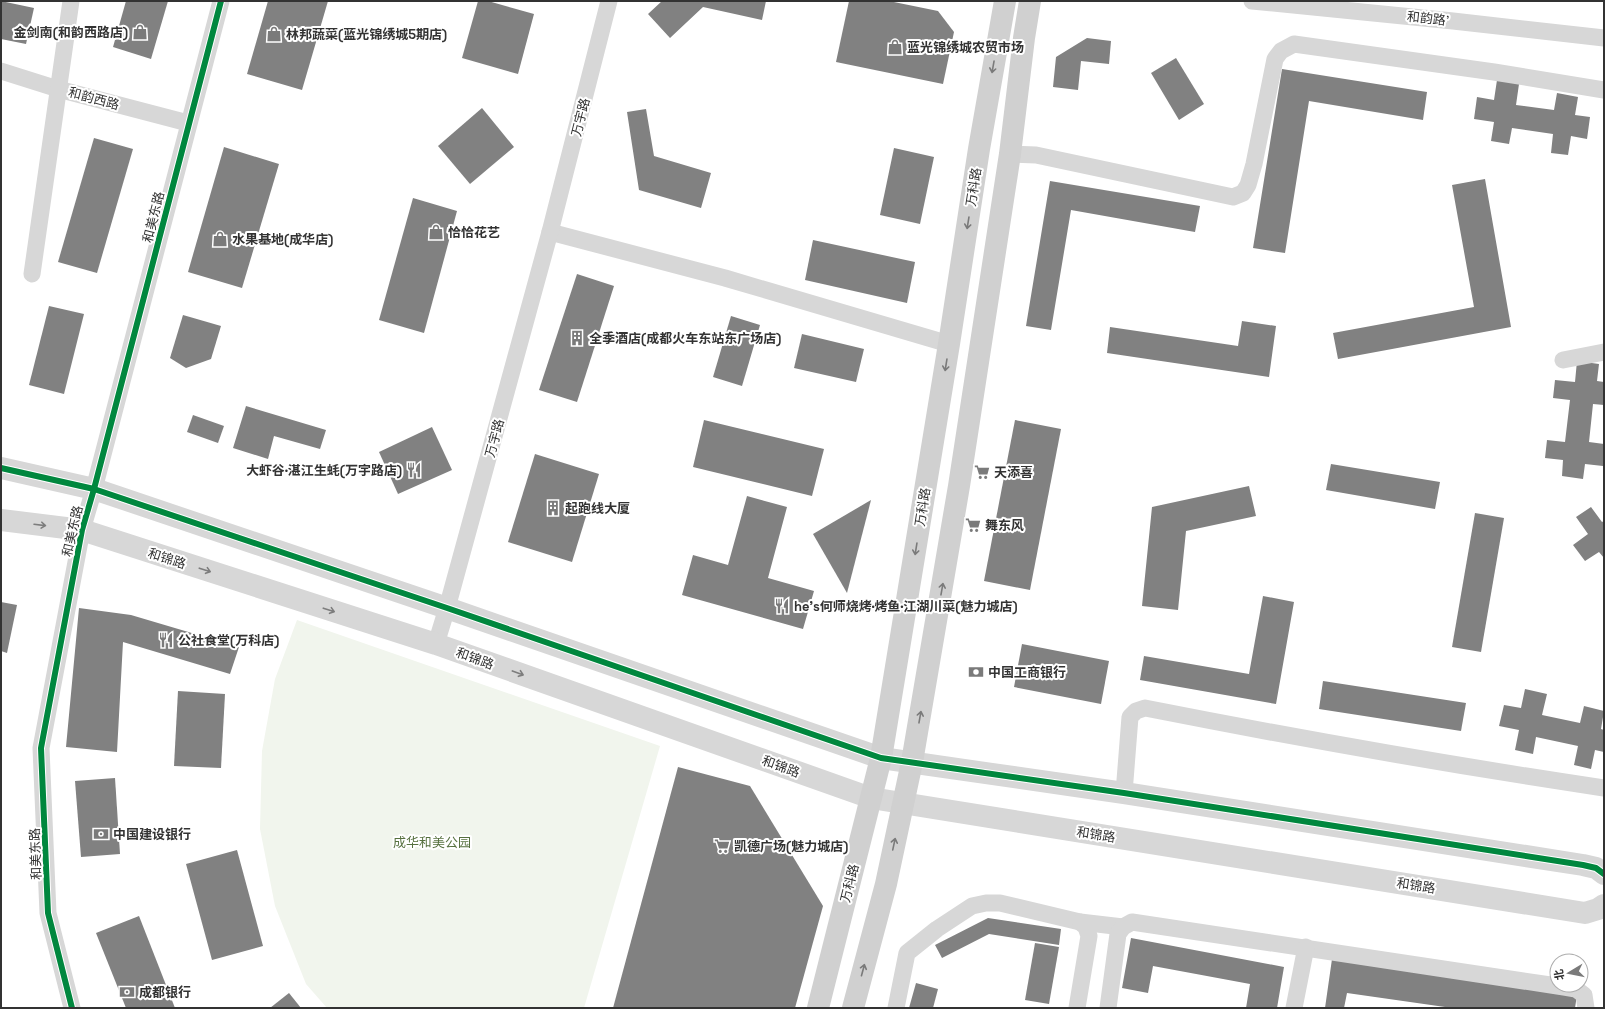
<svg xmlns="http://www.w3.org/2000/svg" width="1605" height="1009" font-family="'Space Grotesk','Noto Sans SC',sans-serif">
<rect width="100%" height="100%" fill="#fff"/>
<!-- green -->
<polygon fill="#f1f5ed" points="297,620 660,746 584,1008 327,1008 306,984 275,906 260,829 262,751 275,679"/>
<!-- building -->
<g fill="#818181">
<polygon points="1,1 34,8 26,44 1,39"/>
<polygon points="126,1 168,1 151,59 113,47"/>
<polygon points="268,1 328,1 302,90 247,74"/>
<polygon points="478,1 488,1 534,14 518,74 462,58"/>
<polygon points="662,1 766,1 762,20 703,7 670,38 648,14"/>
<polygon points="849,1 889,1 938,11 954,32 943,84 836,62"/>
<polygon points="1087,38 1111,41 1109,64 1081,61 1078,90 1053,87 1056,57"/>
<polygon points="1176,58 1204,104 1179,120 1151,73"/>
<polygon points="1282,69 1427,92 1423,120 1309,101 1285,253 1253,248"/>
<polygon points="1497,80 1519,84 1516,105 1554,110 1557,93 1578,97 1575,115 1590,117 1587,139 1571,136 1568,155 1551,153 1553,134 1512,128 1509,144 1491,141 1494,122 1474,119 1477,97 1494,100"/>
<polygon points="482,108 514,147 470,184 438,146"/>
<polygon points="646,109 654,156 711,173 701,208 639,190 627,112"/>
<polygon points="94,138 133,149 97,273 58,262"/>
<polygon points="224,147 279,164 242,288 188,272"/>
<polygon points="894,148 934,157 920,224 880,215"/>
<polygon points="1485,179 1511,327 1338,359 1333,333 1474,307 1452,185"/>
<polygon points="1050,181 1200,206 1195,232 1071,210 1051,330 1026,326"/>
<polygon points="413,198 457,211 424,333 379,320"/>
<polygon points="813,240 915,262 907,303 805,280"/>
<polygon points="577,274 614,286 577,402 539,390"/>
<polygon points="49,306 84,314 64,394 29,385"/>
<polygon points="183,315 221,326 211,359 186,368 170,358"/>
<polygon points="731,316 760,325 742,386 713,377"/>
<polygon points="1242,321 1276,326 1269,377 1107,353 1110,327 1238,346"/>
<polygon points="802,334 864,349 856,382 794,368"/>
<polygon points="1577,361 1599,364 1597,381 1604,382 1604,405 1593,404 1589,442 1604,444 1603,466 1585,464 1583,479 1562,476 1563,460 1545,458 1547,440 1565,442 1570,400 1553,398 1555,380 1575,382"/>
<polygon points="246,406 326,430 320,449 274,436 268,459 233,448"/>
<polygon points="193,415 224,426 218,443 187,432"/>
<polygon points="704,420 824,449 812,496 693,467"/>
<polygon points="1015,420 1061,429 1030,590 984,581"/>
<polygon points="432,427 452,470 398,494 379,452"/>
<polygon points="535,454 599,474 572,562 508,542"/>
<polygon points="1331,464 1440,482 1435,509 1326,490"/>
<polygon points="1249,486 1256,516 1186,531 1178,610 1142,606 1152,507"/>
<polygon points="747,496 787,507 768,578 814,591 803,629 682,595 693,555 728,565"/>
<polygon points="871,500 847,593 813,534"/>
<polygon points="1591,507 1602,522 1604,521 1604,558 1599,552 1585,561 1573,545 1588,534 1576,517"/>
<polygon points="1475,513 1504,518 1481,652 1452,647"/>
<polygon points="1263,596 1294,602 1276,704 1140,680 1144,656 1249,674"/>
<polygon points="1,602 17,605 7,653 1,651"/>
<polygon points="79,608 131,615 239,647 230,674 123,642 117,752 66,747"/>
<polygon points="1022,644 1109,661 1101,704 1014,687"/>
<polygon points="1323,681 1466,703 1461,731 1319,709"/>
<polygon points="1525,689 1547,694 1542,715 1580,723 1584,706 1604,711 1601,729 1604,730 1604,752 1595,750 1591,769 1574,765 1578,746 1536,737 1533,754 1515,750 1519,730 1499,726 1504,705 1521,708"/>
<polygon points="178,691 225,694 221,768 174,766"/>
<polygon points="678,767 750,786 823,906 795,1008 613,1008"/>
<polygon points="115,778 120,854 81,857 75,781"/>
<polygon points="237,850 263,946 212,960 186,864"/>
<polygon points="139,916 175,1008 126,1008 96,933"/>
<polygon points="988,918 1061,929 1059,945 989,934 942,958 935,945"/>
<polygon points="1131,938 1284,967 1277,1008 1246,1008 1250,984 1153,966 1148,993 1122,988"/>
<polygon points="1035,943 1059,947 1049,1004 1025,1000"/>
<polygon points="1332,959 1577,995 1575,1008 1452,1008 1347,993 1344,1008 1325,1008"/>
<polygon points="916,983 938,989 933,1008 909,1008"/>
<polygon points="289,993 301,1008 270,1008"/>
</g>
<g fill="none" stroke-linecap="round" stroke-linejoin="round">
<!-- minor -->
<g stroke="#d7d7d7" stroke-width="17">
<polyline points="1252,1 1453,21 1604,38"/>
<polyline points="1,71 58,89 188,123"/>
<polyline points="1010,154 1036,155 1233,197 1243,193 1248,185 1254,164 1275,59 1281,51 1294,44 1494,72 1604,90"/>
<polyline points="550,232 725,278 949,344"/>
<polyline points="32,274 71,1"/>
<polyline points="1563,360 1604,352"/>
<polyline points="436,644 447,608 550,232 609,1"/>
<path d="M1124 793 1130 717 1136 711 1145 708C1297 738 1450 765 1604 788"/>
<polyline points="72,1008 48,913 41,748 82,530 94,489 221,1"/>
<polyline points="896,1008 907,953 937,929 972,906 986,903 1000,903 1080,922 1123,927"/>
<polyline points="1077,1008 1089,936 1086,927 1080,922"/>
<polyline points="1108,1008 1118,934 1123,927 1132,922 1564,987 1576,989 1584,995 1586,1008"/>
<polyline points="1294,1008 1306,947"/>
</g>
<!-- tertiary -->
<g stroke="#d7d7d7" stroke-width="22">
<polyline points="1,468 94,489 447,608 881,758 1124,793 1583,865 1596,868 1604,874"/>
<polyline points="1,520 82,530 436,644 871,798 1585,913 1598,909 1604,905"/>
</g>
<!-- secondary -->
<g stroke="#d0d0d0" stroke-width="22">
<polyline points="818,1008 881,758 949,344 979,149 1005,1"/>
<polyline points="853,1008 886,884 912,762 959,486 1010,154 1024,38 1030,1"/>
</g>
<!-- cycleway casing -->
<g stroke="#fff" stroke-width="8">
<g id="cycleway">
<polyline points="1,468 94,489 447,608 881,758 1124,793 1583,865 1596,868 1604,874"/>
<polyline points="72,1008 48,913 41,748 82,530 94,489 221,1"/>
</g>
</g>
<!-- cycleway -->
<use href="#cycleway" stroke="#00873e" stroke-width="6"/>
</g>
<!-- one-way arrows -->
<defs><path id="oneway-shaft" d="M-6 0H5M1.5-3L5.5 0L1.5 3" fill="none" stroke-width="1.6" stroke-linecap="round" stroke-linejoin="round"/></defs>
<g stroke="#7a7a7a">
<use href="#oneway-shaft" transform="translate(993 67) rotate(100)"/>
<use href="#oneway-shaft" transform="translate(968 223) rotate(99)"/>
<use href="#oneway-shaft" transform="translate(946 365) rotate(99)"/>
<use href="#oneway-shaft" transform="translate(916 549) rotate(99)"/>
<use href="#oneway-shaft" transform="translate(942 589) rotate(-80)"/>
<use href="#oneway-shaft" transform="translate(920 717) rotate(-80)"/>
<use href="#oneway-shaft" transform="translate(894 844) rotate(-78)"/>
<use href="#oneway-shaft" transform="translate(863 970) rotate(-75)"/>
</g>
<g stroke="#7d7d7d">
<use href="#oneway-shaft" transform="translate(40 525) rotate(7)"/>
<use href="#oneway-shaft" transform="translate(205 570) rotate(18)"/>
<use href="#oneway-shaft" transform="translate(329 610) rotate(18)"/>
<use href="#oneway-shaft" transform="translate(518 673) rotate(20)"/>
</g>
<!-- icons -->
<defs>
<g id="shop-bare" transform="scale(1.2)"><path d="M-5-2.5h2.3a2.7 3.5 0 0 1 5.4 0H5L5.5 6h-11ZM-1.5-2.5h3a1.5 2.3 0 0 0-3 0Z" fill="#7a7a7a" stroke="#fff" stroke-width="2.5" paint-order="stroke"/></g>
<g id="building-bare" transform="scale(1.2)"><path d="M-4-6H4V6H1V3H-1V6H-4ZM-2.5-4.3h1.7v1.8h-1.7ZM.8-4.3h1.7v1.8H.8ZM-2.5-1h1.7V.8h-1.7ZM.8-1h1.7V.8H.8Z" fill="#7a7a7a" stroke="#fff" stroke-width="2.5" paint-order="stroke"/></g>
<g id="restaurant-bare" transform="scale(1.2)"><path d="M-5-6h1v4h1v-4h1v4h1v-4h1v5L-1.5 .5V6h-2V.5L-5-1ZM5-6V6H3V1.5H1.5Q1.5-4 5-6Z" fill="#7a7a7a" stroke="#fff" stroke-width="2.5" paint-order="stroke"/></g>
<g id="supermarket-bare" transform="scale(1.2)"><path d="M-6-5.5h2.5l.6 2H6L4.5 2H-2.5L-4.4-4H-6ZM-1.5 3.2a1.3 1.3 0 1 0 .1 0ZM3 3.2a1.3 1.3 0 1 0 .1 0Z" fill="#7a7a7a" stroke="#fff" stroke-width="2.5" paint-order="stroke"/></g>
<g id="bank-bare" transform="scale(1.2)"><path d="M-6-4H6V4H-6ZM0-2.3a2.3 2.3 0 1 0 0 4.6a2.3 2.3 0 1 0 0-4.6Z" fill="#7a7a7a" stroke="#fff" stroke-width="2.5" paint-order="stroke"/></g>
</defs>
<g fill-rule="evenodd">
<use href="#shop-bare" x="140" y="32"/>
<use href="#shop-bare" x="274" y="34"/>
<use href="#shop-bare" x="895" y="47"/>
<use href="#shop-bare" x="436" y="232"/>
<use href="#shop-bare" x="220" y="239"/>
<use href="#building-bare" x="577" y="338"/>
<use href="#restaurant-bare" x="414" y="470"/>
<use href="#supermarket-bare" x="982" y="472"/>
<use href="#building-bare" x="553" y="508"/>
<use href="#supermarket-bare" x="973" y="525"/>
<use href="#restaurant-bare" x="782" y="606"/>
<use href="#restaurant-bare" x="166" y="640"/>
<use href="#bank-bare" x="976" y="672"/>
<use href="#bank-bare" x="101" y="834"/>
<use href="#supermarket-bare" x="722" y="846"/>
<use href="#bank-bare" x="127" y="992"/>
</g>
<g text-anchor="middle" stroke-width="4" stroke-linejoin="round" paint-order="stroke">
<!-- street labels -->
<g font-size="13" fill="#333" stroke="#fff">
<text transform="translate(1428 18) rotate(6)" y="5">和韵路’</text>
<text transform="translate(94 98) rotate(15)" y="5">和韵西路</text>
<text transform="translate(580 117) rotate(-76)" y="5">万宇路</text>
<text transform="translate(973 187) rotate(-81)" y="5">万科路</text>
<text transform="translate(153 217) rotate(-76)" y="5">和美东路</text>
<text transform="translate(494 438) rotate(-75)" y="5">万宇路</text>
<text transform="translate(922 507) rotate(-81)" y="5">万科路</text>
<text transform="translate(72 531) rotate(-77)" y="5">和美东路</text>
<text transform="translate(167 558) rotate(18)" y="5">和锦路</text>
<text transform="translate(475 658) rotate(20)" y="5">和锦路</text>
<text transform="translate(781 766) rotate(20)" y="5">和锦路</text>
<text transform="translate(1096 834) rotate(9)" y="5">和锦路</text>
<text transform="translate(35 854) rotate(-92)" y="5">和美东路</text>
<text transform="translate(849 883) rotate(-76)" y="5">万科路</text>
<text transform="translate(1416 885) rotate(9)" y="5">和锦路</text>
</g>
<!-- poi labels -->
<g font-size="13" font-weight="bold" fill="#333" stroke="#fff" text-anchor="start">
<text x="128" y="37" text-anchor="end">金剑南(和韵西路店)</text>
<text x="286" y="39">林邦蔬菜(蓝光锦绣城5期店)</text>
<text x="907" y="52">蓝光锦绣城农贸市场</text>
<text x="448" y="237">恰恰花艺</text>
<text x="232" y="244">水果基地(成华店)</text>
<text x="589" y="343">全季酒店(成都火车东站东广场店)</text>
<text x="402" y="475" text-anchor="end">大虾谷·湛江生蚝(万宇路店)</text>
<text x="994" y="477">天添喜</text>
<text x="565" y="513">起跑线大厦</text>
<text x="985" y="530">舞东风</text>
<text x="794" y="611">he's何师烧烤·烤鱼·江湖川菜(魅力城店)</text>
<text x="178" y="645">公社食堂(万科店)</text>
<text x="988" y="677">中国工商银行</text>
<text x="113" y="839">中国建设银行</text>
<text x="734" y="851">凯德广场(魅力城店)</text>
<text x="139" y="997">成都银行</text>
</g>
<!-- park labels -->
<g font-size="13" fill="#56703f" stroke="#fff">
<text x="432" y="847">成华和美公园</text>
</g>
</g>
<!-- border -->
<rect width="1605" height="1009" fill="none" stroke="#333333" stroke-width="4"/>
<!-- north arrow -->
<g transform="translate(1569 973) rotate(260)"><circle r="19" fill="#ffffff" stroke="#adadad"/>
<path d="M0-3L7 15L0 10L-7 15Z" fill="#7a7a7a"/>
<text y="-6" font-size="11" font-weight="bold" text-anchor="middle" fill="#333333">北</text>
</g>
</svg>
